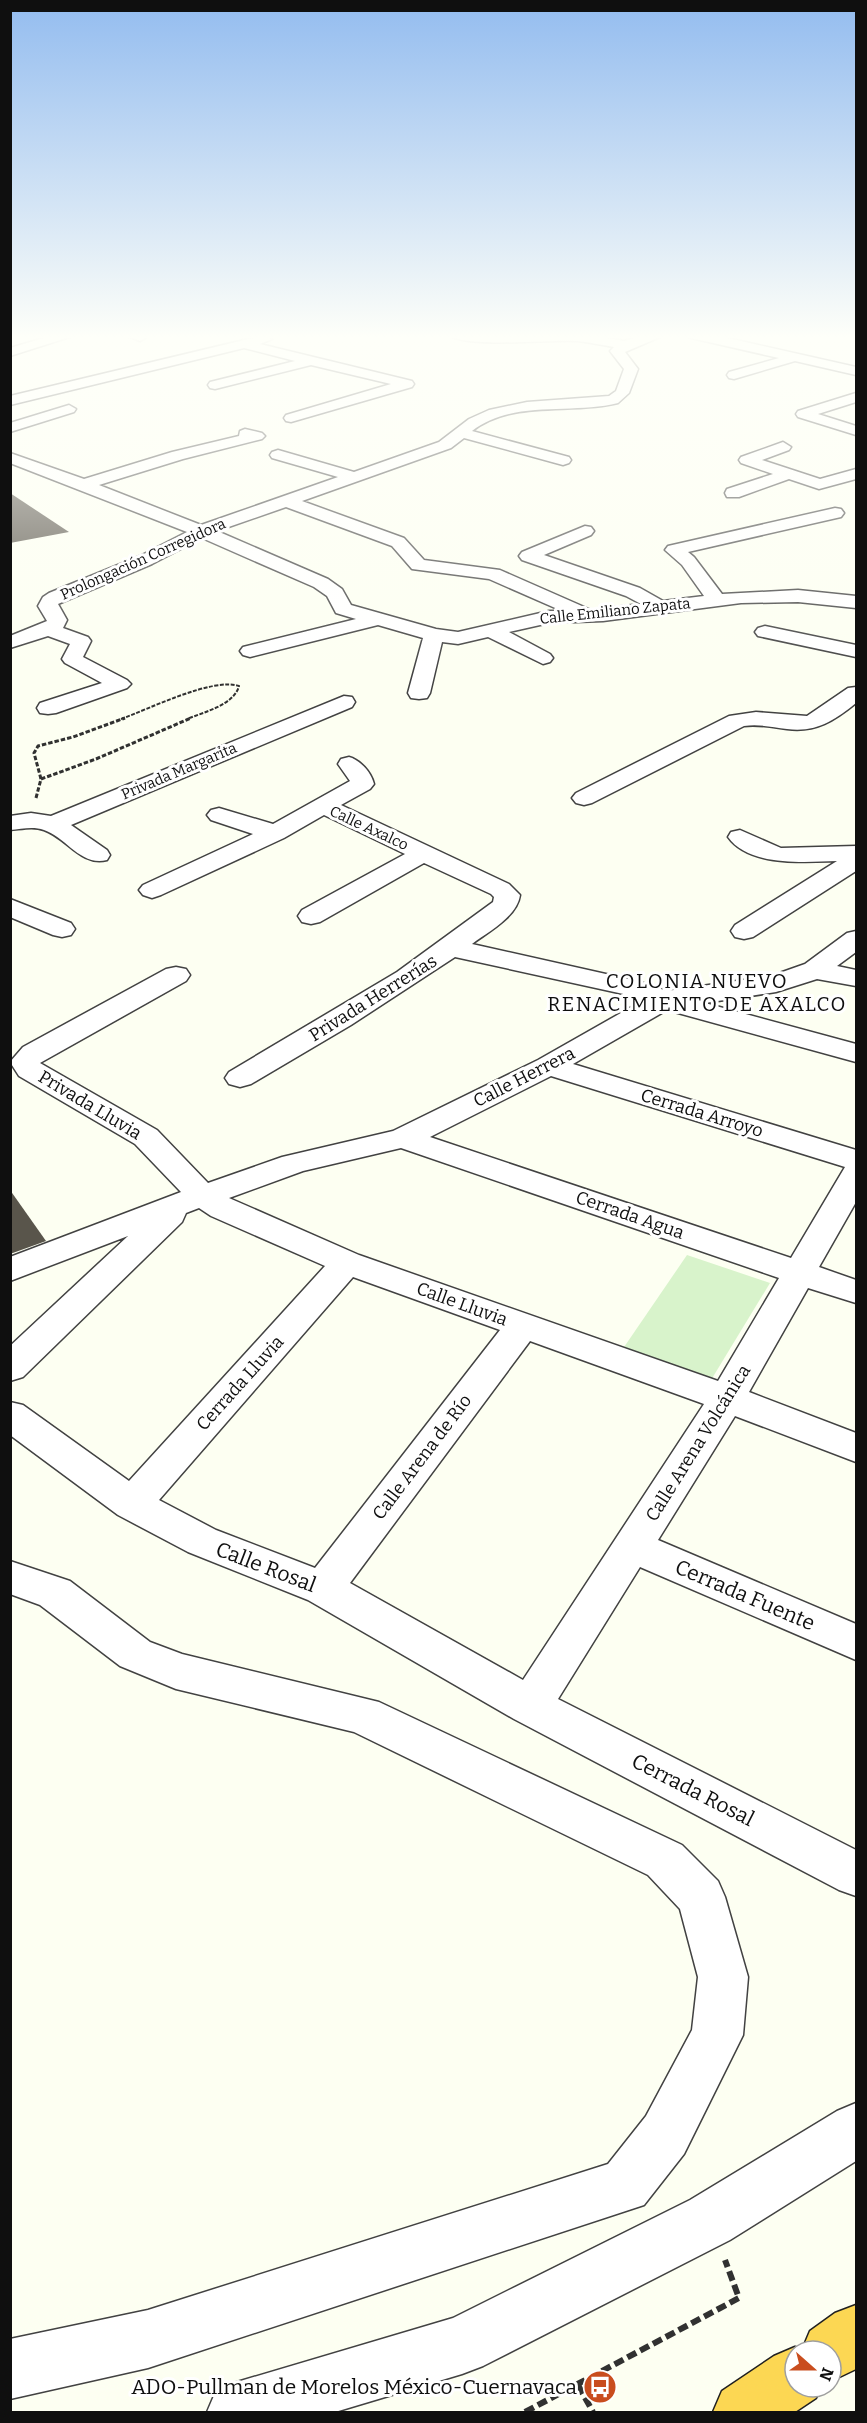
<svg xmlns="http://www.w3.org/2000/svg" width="867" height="2423" font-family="Bitter,serif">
<rect width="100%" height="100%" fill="#fdfff2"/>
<!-- pitch -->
<polygon fill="#d8f3cb" points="687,1255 770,1283 708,1385 620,1353"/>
<!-- building -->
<g fill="#59554b">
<polygon points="10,493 69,532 10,543"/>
<polygon points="10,1190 46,1241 10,1254"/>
</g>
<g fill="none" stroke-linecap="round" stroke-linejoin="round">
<!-- minor casing -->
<g stroke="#424242" stroke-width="3">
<g id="minor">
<polygon points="57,334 79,334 10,356 10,348"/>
<polygon points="123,334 145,334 147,337 140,341"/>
<path d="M447 334H585L624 341 646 334H667L625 352 638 369 629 393 618 403C571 415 513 399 472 431L569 457 571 460 569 463 563 465 464 438 451 448 302 501 404 538 424 560 500 570 591 610 641 604 626 596 522 560 519 556 522 552 585 526 591 527 594 531 591 535 544 555 640 588 663 601 704 596 682 565 665 550 668 546 835 508 841 509 844 513 841 517 688 552 694 557 722 594 798 590 856 596V608L798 602 741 603 603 621 549 623 509 632 550 654 553 658 550 662 543 664 488 637 458 644 442 642 430 693 427 698 419 699 411 698 408 693 423 638 378 625 250 657 243 655 240 651 243 647 356 619 336 613 327 596 314 587 202 538 152 564 58 604 67 620 63 628 88 637 91 641 83 657 127 680 131 684 127 688 56 713 48 714 40 713 37 708 40 703 102 683 65 663 62 659 70 644 48 636 10 648V636L47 621 38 606 43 597 49 593 140 556 187 532 10 463V453L84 479 172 452 239 436 240 431 245 429 262 433 265 436 262 439 183 459 99 485 201 525 338 477 272 458 270 455 272 452 278 450 354 472 439 442 469 419 489 410 527 402 609 396 616 391 624 369 610 351 614 347C601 345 589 342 577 341 550 339 465 349 447 334ZM286 507 392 546 412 569 489 579 562 611H549L458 632 436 629 351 605 342 589 328 579 217 531Z"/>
<polygon points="685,334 710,334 856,367 856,375 795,361 734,379 729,378 727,375 729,372 779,358 691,338"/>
<polygon points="265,335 272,339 260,344 412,381 414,384 412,387 291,422 286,421 284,418 286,415 391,384 311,365 215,389 210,388 208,385 210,382 295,361 244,348 10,405 10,396"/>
<polygon points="856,393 856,402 818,414 856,426 856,435 798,417 796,414 798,411"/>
<polygon points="69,405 76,409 74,412 10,432 10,423"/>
<polygon points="783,442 791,447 789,450 762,460 820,479 856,469 856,479 819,489 789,479 739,497 727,497 725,493 727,489 773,474 741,463 739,460 741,457"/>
<polygon points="765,626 856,645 856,657 758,636 755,632 758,628"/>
<path d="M856 687V703C835 720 816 733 787 729 772 727 759 724 744 726L592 803 584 805 576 803 572 798 576 793 729 716 756 712 807 716 848 688Z"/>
<path d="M344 696 352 697 355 702 352 707 71 825 107 850 110 855 107 860C81 867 66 837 44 830 33 826 22 829 10 830V816L31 813 51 816Z"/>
<path d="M349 757C360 760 371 772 374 784L370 789 341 805 509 884 520 895C517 917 488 932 472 944L637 981 667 991 771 976 805 964 847 933 856 931V952L837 966 856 970V986L817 979 776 992 705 1003 856 1044V1062L667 1010 573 1064 856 1150V1202L819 1267 856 1280V1303L808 1288 749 1392 856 1433V1462L735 1416 658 1540 856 1624V1660L640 1567 558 1699 856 1850V1896L839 1890 514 1719 308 1600 188 1552 118 1515 10 1435V1402L23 1405 129 1481 325 1266 211 1216 199 1208 186 1213 182 1222 23 1377 10 1381V1346L128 1236 10 1281V1257L181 1192 135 1144 19 1076 10 1062 23 1047 166 969 176 967 186 969 190 975 186 981 40 1063 157 1130 208 1183 282 1157 393 1131 538 1060 642 1001 628 995 455 957 351 1025 251 1084 240 1087 229 1084 225 1078 229 1072 397 972 493 902 494 897 491 894 424 863 320 922 311 924 302 922 298 916 302 910 405 854 324 815 284 838 161 895 152 898 143 895 139 890 143 885 253 834 211 820 207 815 211 810 219 808 273 824 350 781 338 764 341 759ZM551 1076 845 1167 791 1258 430 1137ZM401 1148 779 1278 718 1381 359 1255 229 1198 303 1171ZM353 1277 500 1330 315 1568 216 1530 159 1500ZM530 1341 704 1404 523 1680 350 1583Z"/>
<path d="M740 830 781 848 856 846V871L753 937 744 939 735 937 731 931 735 925 837 861C805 862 749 867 728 837L731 832Z"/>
<polygon points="10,899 71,923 75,929 71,935 62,937 53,935 10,917"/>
<polygon points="10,1561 70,1581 150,1642 182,1654 379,1702 682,1845 718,1881 725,1897 748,1977 743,2035 684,2154 644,2205 148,2368 10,2399 10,2339 148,2310 608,2164 646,2116 692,2030 698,1977 680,1909 648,1875 354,1732 176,1689 120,1666 40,1605 10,1594"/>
<polygon points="856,2103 856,2161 730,2240 483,2366 462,2374 335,2412 207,2412 216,2391 237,2382 453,2318 690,2200 837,2111"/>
</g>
</g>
<!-- highway casing -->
<g stroke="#202020" stroke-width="3">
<polygon id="highway" points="856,2305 856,2369 831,2381 831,2351 795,2351 795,2387 821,2387 816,2398 795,2412 713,2412 722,2391 774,2356 795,2347 802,2350 810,2331 835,2313"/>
</g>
<!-- path-far2 -->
<path stroke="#313131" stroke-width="2" stroke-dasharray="4 1.5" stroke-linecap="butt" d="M121 719C149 709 213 677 239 686 234 705 204 712 187 719"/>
<!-- path-far1 -->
<g stroke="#313131" stroke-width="3" stroke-dasharray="4.5 2" stroke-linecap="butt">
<polyline points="41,779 34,753 38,746 73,737 125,718"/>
<polyline points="41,779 96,759 191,718"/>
<polyline points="36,798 41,779"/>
</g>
<!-- path -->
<g stroke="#313131" stroke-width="6" stroke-dasharray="10 4.5" stroke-linecap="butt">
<polyline points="578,2385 593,2412"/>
<polyline points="525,2412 739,2298 725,2260"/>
</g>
<!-- minor -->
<use href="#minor" fill="#fff" fill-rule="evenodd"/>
<!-- highway -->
<use href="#highway" fill="#fcd753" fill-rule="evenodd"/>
</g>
<!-- sky -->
<linearGradient id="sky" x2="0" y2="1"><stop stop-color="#93bcef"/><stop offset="0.5" stop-color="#fefff9"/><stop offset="1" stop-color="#fefff9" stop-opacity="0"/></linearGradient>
<rect width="867" height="674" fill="url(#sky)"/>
<!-- icons -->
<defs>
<g id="bus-disc" transform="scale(1.725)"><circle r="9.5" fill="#c94d1e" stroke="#fff"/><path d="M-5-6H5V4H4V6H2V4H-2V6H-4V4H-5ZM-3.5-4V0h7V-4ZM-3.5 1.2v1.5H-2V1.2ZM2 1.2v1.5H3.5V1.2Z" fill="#fff"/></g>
</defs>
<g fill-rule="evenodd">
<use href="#bus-disc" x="600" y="2387"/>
</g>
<g text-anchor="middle" stroke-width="6" stroke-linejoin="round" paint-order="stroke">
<!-- far-street labels -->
<g font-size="15" fill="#0f0f0f" stroke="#fff">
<text transform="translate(143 559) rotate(-24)" y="5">Prolongación Corregidora</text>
<text transform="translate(615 611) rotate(-6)" y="5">Calle Emiliano Zapata</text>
<text transform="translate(179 771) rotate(-23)" y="5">Privada Margarita</text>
<text transform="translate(369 828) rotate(25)" y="5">Calle Axalco</text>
</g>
<!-- street labels -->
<g font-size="18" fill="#0f0f0f" stroke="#fff">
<text transform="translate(373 998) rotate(-32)" y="6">Privada Herrerías</text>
<text transform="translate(524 1077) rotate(-27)" y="6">Calle Herrera</text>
<text transform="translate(90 1105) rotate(31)" y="6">Privada Lluvia</text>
<text transform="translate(702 1113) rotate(17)" y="6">Cerrada Arroyo</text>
<text transform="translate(630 1215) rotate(19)" y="6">Cerrada Agua</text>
<text transform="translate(462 1304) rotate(20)" y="6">Calle Lluvia</text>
<text transform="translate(240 1383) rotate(-48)" y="6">Cerrada Lluvia</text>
<text transform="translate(698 1443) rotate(-58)" y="6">Calle Arena Volcánica</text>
<text transform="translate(422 1457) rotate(-53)" y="6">Calle Arena de Río</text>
</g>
<!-- neighbourhood labels -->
<g font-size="20" letter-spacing="1.5" fill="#0f0f0f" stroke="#fff">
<text x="697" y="988">COLONIA NUEVO<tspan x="697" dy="23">RENACIMIENTO DE AXALCO</tspan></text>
</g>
<!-- near-street labels -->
<g font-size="21" fill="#0f0f0f" stroke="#fff">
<text transform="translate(266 1567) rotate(21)" y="7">Calle Rosal</text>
<text transform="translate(745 1595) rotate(23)" y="7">Cerrada Fuente</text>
<text transform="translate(693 1790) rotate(27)" y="7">Cerrada Rosal</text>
</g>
<!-- near-poi labels -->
<g font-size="21" fill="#0f0f0f" stroke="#fff" text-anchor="end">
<text x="577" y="2394">ADO-Pullman de Morelos México-Cuernavaca</text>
</g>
</g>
<!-- border -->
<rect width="867" height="2423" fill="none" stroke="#0f0f0f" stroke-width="24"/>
<!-- north arrow -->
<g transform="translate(813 2369) rotate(111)"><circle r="28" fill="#ffffff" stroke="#9f9f9f" stroke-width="1.5"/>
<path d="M0-4.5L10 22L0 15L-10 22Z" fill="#c94d1e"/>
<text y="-9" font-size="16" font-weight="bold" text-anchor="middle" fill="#0f0f0f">N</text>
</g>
</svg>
